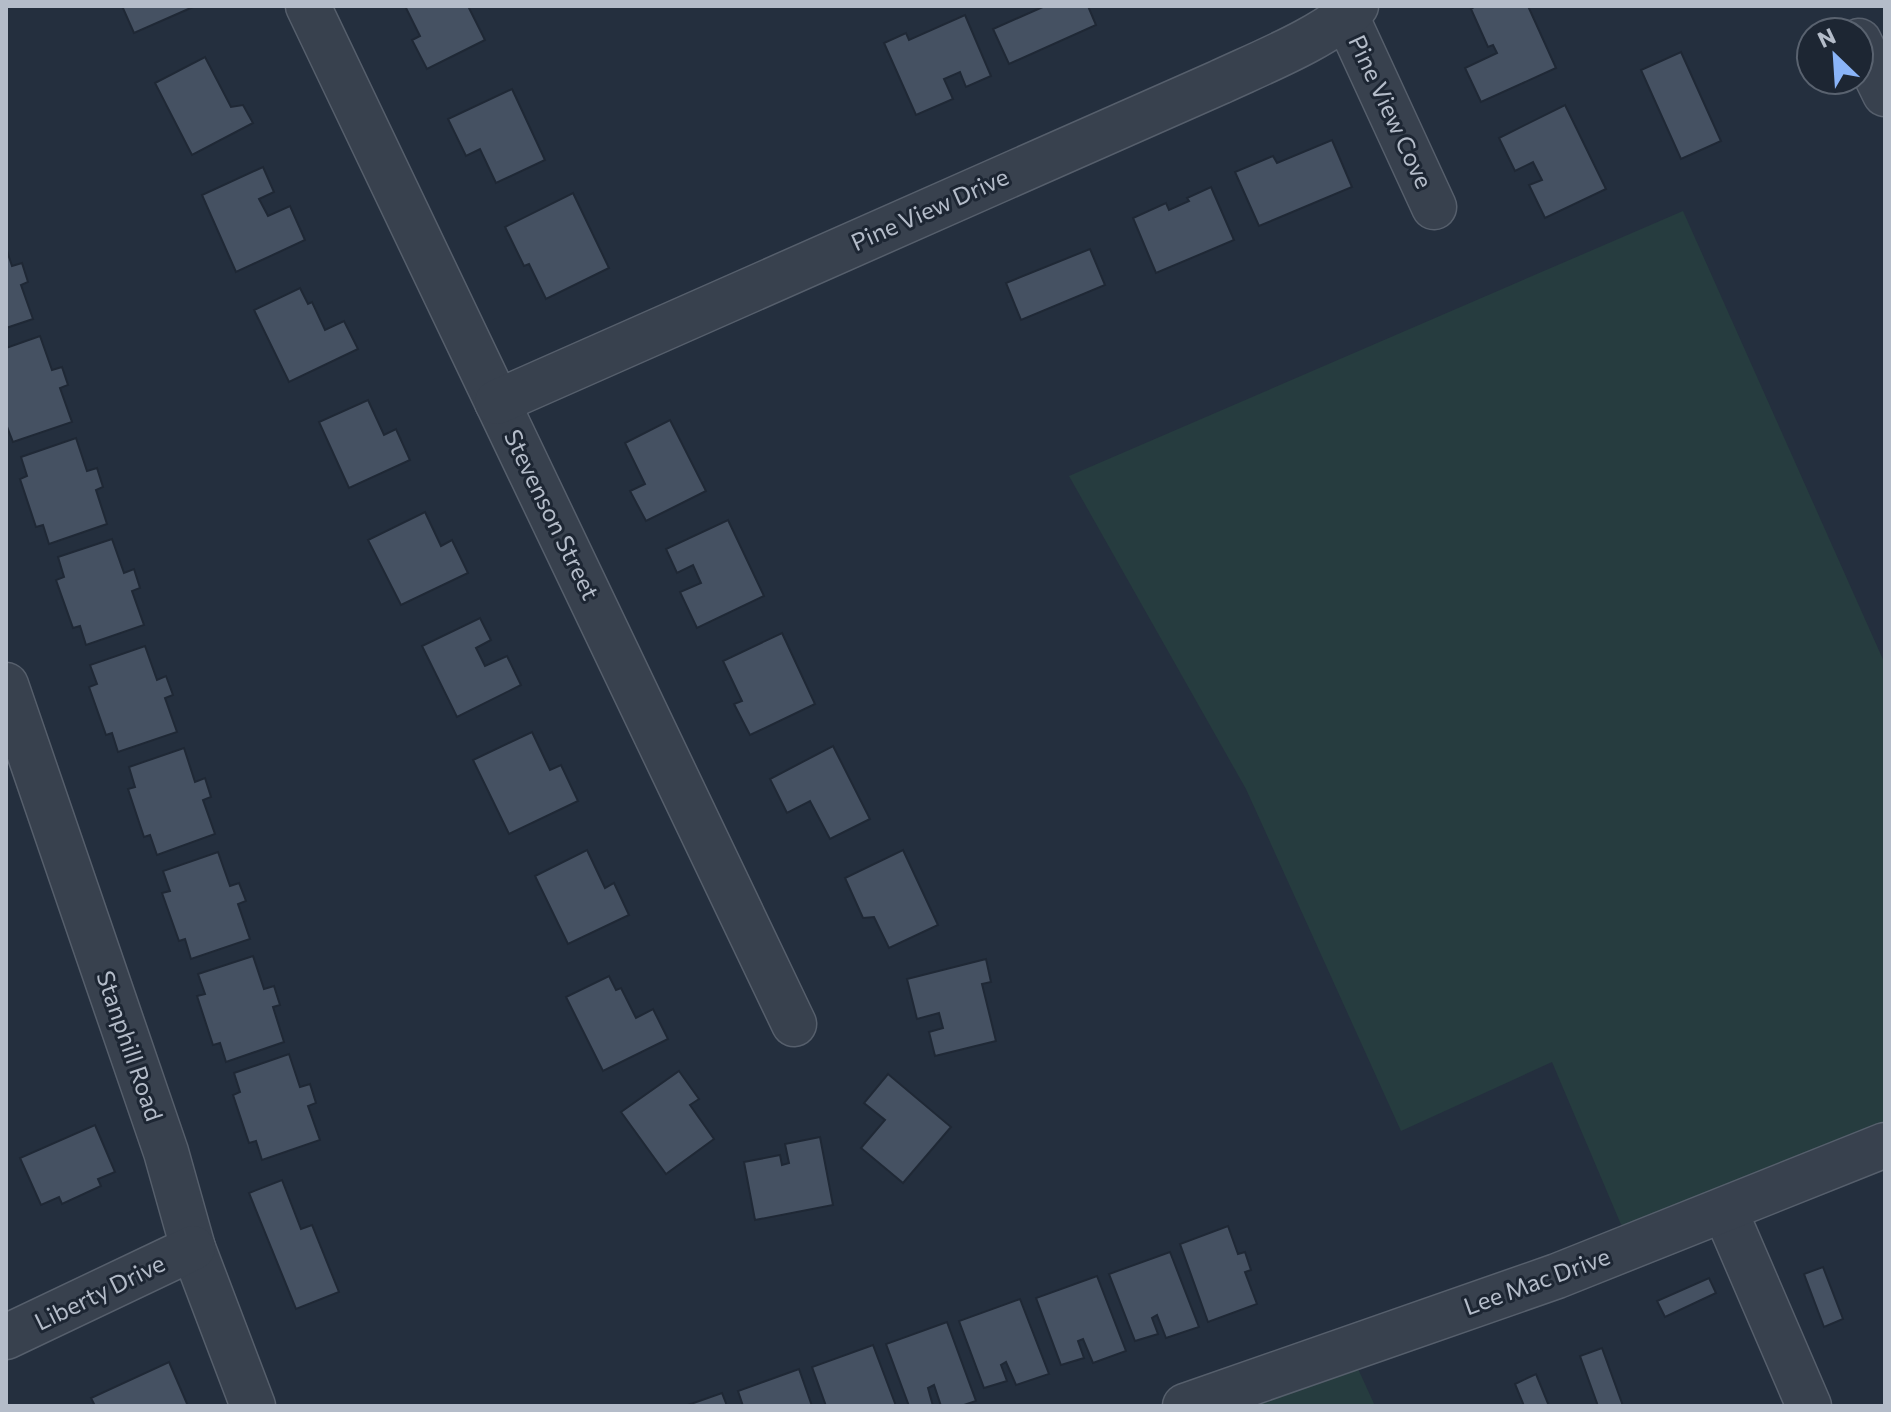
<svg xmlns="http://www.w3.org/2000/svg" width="1891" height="1412" font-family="Commissioner,sans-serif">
<rect width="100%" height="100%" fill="#242f3e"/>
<!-- green -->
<g fill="#263c3f">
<polygon points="1683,211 1885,664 1885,1144 1631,1248 1552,1062 1401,1131 1246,789 1069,476"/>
<polygon points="1349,1349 1375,1406 1185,1406"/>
</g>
<!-- building -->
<g fill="#455162" stroke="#1f2835" stroke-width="2">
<polygon points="122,6 193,6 193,7 134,33"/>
<polygon points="405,6 468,6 485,40 427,69 412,40 420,36"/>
<polygon points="1045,6 1088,6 1096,25 1009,64 993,29"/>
<polygon points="1476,6 1528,6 1556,68 1481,102 1465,68 1497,53 1493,45 1488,47 1471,9"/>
<polygon points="965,15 991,76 966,87 960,72 944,79 953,99 916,115 884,43 906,33 909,40"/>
<polygon points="1681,52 1721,141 1681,159 1641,70"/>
<polygon points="205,57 231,107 243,105 253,123 192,155 155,83"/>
<polygon points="512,89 545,160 496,183 480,149 466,156 448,119"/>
<polygon points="1565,105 1606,189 1545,218 1529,185 1542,180 1533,162 1515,171 1499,138"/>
<polygon points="1332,140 1352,187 1259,226 1235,172 1273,156 1277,163"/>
<polygon points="263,167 274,192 259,199 268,216 290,206 305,240 236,272 202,195"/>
<polygon points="1211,187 1234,240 1156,273 1133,218 1166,203 1169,210 1189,201 1187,198"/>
<polygon points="573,193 609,268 546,299 529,264 524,266 505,227"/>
<polygon points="6,248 12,266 22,263 28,282 21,285 33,319 6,328"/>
<polygon points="1090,249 1105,285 1021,320 1006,283"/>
<polygon points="300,288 308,304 312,302 325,330 344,321 358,349 289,382 254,310"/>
<polygon points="40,336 52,370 62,367 68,385 60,388 72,422 13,442 6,424 6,348"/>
<polygon points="368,400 384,435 396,429 410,460 349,488 319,422"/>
<polygon points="670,420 706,491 646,521 630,491 645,484 625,443"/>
<polygon points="76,438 87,471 97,468 103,487 96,490 107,524 49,544 43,525 36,527 20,479 27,476 21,457"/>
<polygon points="425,512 441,546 452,540 468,573 401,605 368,540"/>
<polygon points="728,520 764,596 697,628 680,592 701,583 693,565 677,573 666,549"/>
<polygon points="112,539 124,573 134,569 140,588 132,591 144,625 86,645 80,626 73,628 56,580 64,577 58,557"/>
<polygon points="480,618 491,640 476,648 485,666 507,656 521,685 457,717 422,646"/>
<polygon points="782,633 815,704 750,735 734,704 742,701 723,661"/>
<polygon points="145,646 157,680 166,676 173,695 165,698 177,732 118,752 112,733 106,735 89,687 97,684 90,665"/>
<polygon points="532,732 550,770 561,765 578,801 509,834 473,760"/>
<polygon points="833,746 870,819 830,839 810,801 787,813 770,779"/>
<polygon points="184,748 195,782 205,778 211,797 203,800 215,834 157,855 150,835 144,837 128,789 135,787 129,767"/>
<polygon points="587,850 605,888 614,883 629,915 568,944 535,876"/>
<polygon points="903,850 938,925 889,948 874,917 863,918 845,878"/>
<polygon points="218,852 230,886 239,883 246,901 238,904 250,939 191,959 185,939 179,941 162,893 170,891 163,871"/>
<polygon points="253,956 264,989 274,986 280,1005 273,1007 284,1042 226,1062 220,1043 213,1045 197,996 205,994 198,974"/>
<polygon points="986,959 991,982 982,984 996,1041 935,1056 929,1032 943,1028 939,1013 917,1019 907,979"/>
<polygon points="609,976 616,990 621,988 636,1018 653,1009 668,1039 603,1071 566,997"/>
<polygon points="289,1054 300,1087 310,1084 316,1103 308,1106 320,1140 262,1160 256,1141 249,1143 233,1095 240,1092 234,1073"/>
<polygon points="679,1071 699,1099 690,1105 714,1139 666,1174 621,1112"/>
<polygon points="888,1074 951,1127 903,1183 861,1148 885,1120 864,1103"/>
<polygon points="95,1125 115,1172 98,1179 101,1186 62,1204 59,1197 41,1205 20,1158"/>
<polygon points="820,1137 833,1205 755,1220 744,1162 780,1155 782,1165 789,1163 785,1144"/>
<polygon points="282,1180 301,1229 312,1225 339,1292 296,1309 249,1193"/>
<polygon points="1228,1226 1238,1254 1245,1252 1251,1270 1245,1272 1257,1304 1208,1322 1180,1244"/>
<polygon points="1170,1252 1199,1327 1166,1338 1157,1315 1152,1318 1158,1334 1135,1341 1109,1274"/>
<polygon points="1823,1267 1843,1319 1824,1327 1804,1274"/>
<polygon points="1097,1276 1126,1351 1093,1363 1083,1339 1078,1341 1084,1358 1061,1365 1036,1298"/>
<polygon points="1709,1278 1716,1293 1665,1317 1657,1301"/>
<polygon points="1020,1299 1049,1374 1016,1385 1006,1362 1001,1365 1007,1381 984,1388 959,1321"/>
<polygon points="947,1322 976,1401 961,1406 941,1406 934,1385 928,1388 933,1406 909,1406 886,1344"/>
<polygon points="873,1345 896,1406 826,1406 812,1367"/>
<polygon points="1602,1348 1623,1406 1598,1406 1580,1356"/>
<polygon points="169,1362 188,1406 95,1406 91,1398"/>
<polygon points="799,1369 812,1406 743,1406 738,1391"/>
<polygon points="1536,1374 1549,1406 1524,1406 1515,1384"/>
<polygon points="722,1393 727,1406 685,1406"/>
</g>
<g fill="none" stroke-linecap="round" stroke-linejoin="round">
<!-- minor casing -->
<g stroke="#565f6c" stroke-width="47">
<g id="minor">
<polyline points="308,6 794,1024"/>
<polyline points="1346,16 1434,207"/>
<polyline points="1859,41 1885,94"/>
<path d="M497 402 1220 82C1258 64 1329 36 1356 6"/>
<polyline points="6,685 166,1152 193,1248 253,1406"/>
<polyline points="1725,1211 1809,1406"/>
<polyline points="6,1337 193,1248"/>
<polyline points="1185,1406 1557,1276 1885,1145"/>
</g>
</g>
<!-- minor -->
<use href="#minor" stroke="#38414e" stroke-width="44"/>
</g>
<g text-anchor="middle" stroke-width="6" stroke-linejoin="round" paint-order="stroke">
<!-- street labels -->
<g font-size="24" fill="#b4bcc9" stroke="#1d2633">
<text transform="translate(1390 112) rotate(65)" y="8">Pine View Cove</text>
<text transform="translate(930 210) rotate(-24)" y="8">Pine View Drive</text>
<text transform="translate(551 515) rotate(64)" y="8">Stevenson Street</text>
<text transform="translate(129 1046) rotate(71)" y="8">Stanphill Road</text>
<text transform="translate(1537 1282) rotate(-20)" y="8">Lee Mac Drive</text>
<text transform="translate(100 1293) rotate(-26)" y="8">Liberty Drive</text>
</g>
</g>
<!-- border -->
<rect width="1891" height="1412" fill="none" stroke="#b4bcc9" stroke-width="16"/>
<!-- north arrow -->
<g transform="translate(1835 56) rotate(335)"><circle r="38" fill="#1d2633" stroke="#59626f" stroke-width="2"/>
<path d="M0-6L14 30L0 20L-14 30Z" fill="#8ab4f8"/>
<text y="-12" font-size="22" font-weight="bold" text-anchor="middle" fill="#b4bcc9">N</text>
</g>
</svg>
